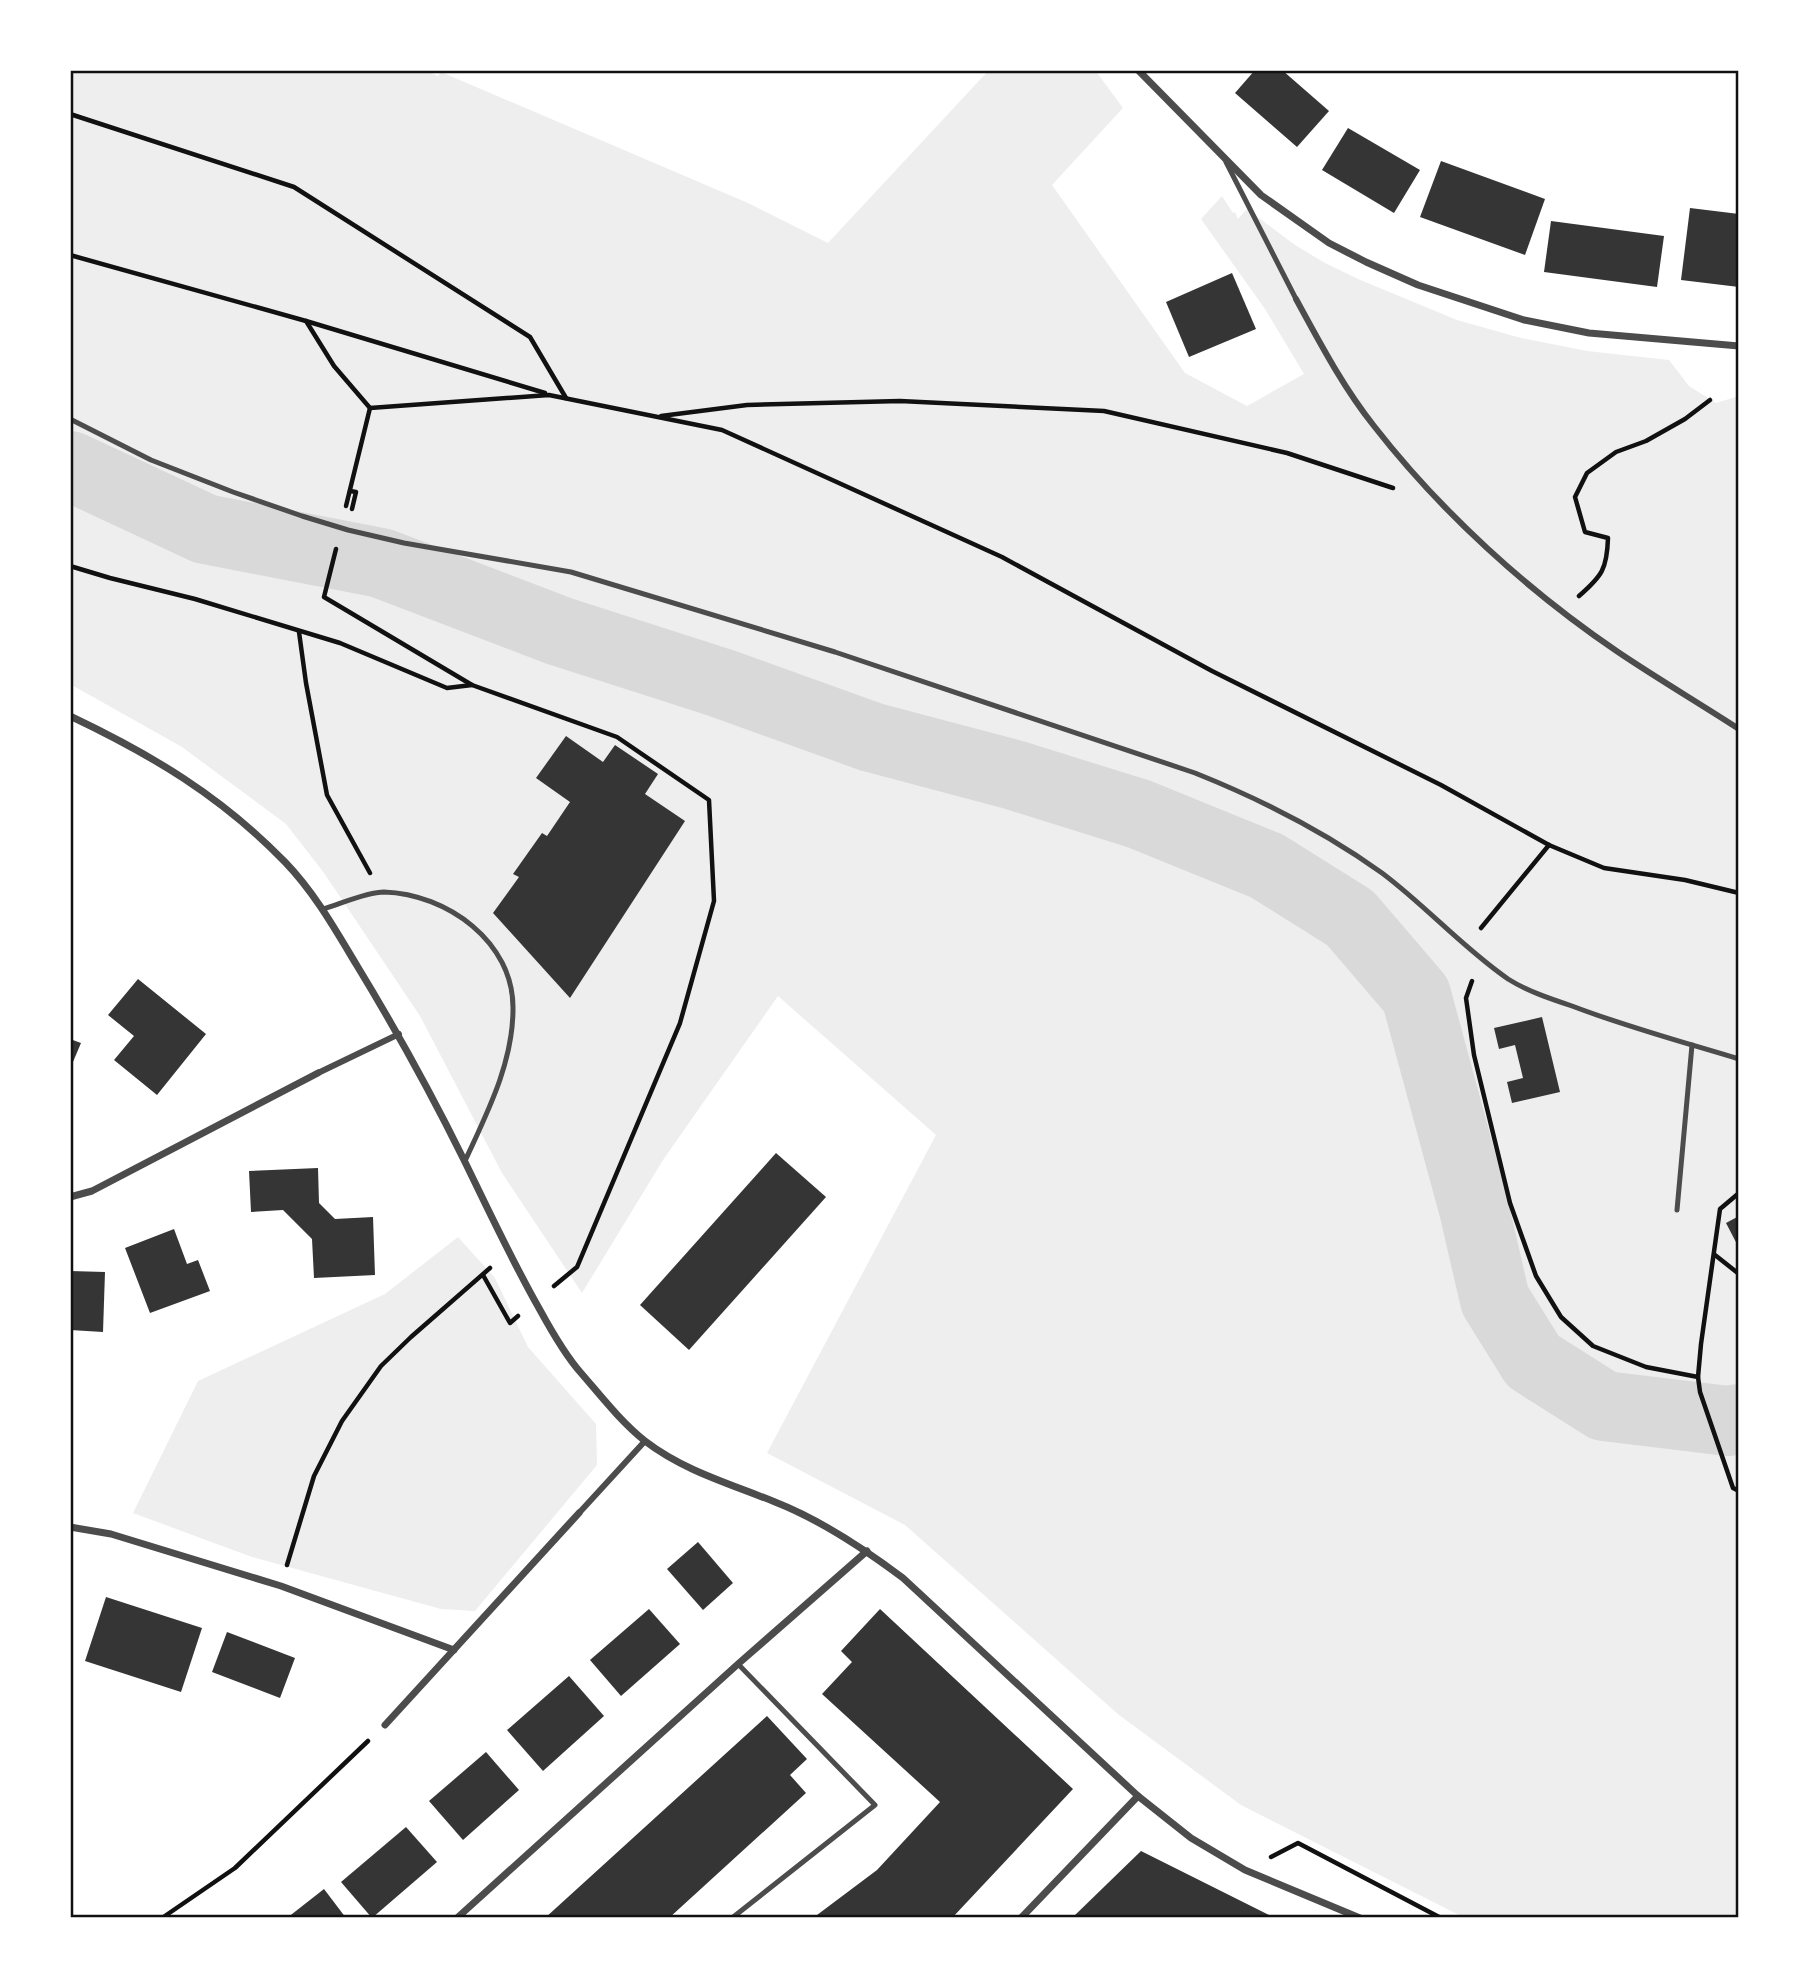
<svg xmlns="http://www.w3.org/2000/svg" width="1809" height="1988" font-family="Raleway,sans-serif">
<rect width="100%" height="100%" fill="#fff"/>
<!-- green -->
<g fill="#eee">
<polygon points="70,70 424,70 438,76 441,72 748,203 828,243 989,70 1095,70 1123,108 1052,185 1185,373 1247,406 1304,374 1265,309 1201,219 1222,196 1233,213 1235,212 1238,219 1247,209 1295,245 1325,263 1358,279 1457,320 1521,338 1587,351 1669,360 1689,386 1716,403 1739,396 1739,1918 1465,1918 1241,1805 1119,1715 905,1525 767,1453 936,1135 778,996 663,1160 582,1293 502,1173 420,1016 324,873 286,824 182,747 70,684"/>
<polygon points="458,1237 495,1278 528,1347 596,1424 597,1465 475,1611 441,1609 252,1557 133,1513 198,1381 385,1294"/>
</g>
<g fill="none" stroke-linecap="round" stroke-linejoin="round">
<!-- river -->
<polyline stroke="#d9d9d9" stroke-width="70" points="70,466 205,529 381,563 559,631 721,683 871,737 1014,775 1139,814 1267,866 1350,918 1416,995 1474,1209 1495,1300 1533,1361 1604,1406 1728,1421 1739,1419"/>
</g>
<!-- building -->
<g fill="#353535">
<polygon points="1255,70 1282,70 1329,111 1297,147 1235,93"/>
<polygon points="1348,128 1420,170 1394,213 1322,170"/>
<polygon points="1441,161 1545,199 1525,255 1420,217"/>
<polygon points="1690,208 1739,214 1739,287 1681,280"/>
<polygon points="1551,221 1664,236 1657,287 1544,272"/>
<polygon points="1232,273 1256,329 1189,357 1166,302"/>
<polygon points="566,736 603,762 615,745 658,774 645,794 685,821 570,998 493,913 519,877 513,874 542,833 547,836 570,802 536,778"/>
<polygon points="138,979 206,1034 157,1095 114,1060 134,1036 108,1015"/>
<polygon points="1542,1017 1560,1092 1512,1103 1507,1082 1523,1078 1515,1045 1499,1049 1494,1028"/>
<polygon points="70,1039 81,1043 70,1069"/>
<polygon points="776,1153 826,1197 689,1350 640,1305"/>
<polygon points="318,1168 319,1203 335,1219 373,1217 375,1275 314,1278 312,1239 283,1210 251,1212 249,1171"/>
<polygon points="1739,1216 1739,1248 1726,1223"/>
<polygon points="174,1229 187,1264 198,1260 210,1291 150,1313 125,1248"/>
<polygon points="70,1271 105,1272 103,1332 70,1330"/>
<polygon points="698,1542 733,1583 703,1610 667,1569"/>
<polygon points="106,1597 202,1628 181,1692 85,1661"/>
<polygon points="649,1609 680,1644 621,1696 590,1660"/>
<polygon points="880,1609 1073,1789 952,1918 813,1918 877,1870 940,1802 822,1694 852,1662 841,1651"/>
<polygon points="227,1632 295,1658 280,1698 212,1672"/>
<polygon points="569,1676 604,1716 543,1771 507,1730"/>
<polygon points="767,1716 807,1759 790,1775 806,1793 669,1918 545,1918"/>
<polygon points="486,1752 519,1790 463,1840 429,1801"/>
<polygon points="406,1827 437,1862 372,1918 341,1882"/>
<polygon points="1141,1851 1275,1918 1072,1918"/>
<polygon points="324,1889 346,1918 287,1918"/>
</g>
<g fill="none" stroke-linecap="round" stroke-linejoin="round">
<!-- path -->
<g stroke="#111" stroke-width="4.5">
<polyline points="70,114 294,187 530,337 566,398"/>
<polyline points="70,255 306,321 334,366 370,408"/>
<polyline points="306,321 545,393"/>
<polyline points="370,408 549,395 722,430 1002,557 1212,671 1441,785 1549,845 1604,868 1685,880 1739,893"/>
<polyline points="661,416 747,405 900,401 1104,411 1287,453 1393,488"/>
<polyline points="350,491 356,492 352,509"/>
<polyline points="346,506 370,408"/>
<polyline points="336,549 324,597 472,685 617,737 709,800 714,901 680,1023 577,1267 554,1286"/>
<polyline points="70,566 110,578 195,599 340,643 447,688 472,685"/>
<path d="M1579 596C1602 576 1607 569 1608 538L1585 532 1575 497 1587 473 1616 452 1646 441 1685 419 1710 400"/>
<polyline points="299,632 306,683 327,795 370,873"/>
<polyline points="1481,928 1549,845"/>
<polyline points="1472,981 1466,998 1474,1055 1510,1203 1536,1276 1561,1317 1593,1346 1646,1367 1698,1377"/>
<polyline points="1739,1193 1720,1209 1701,1344 1698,1377 1700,1392 1733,1488 1739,1491"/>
<polyline points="1715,1255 1739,1274"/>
<polyline points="483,1275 510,1323 518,1316"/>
<polyline points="287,1565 314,1476 342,1421 381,1366 411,1337 490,1268"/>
<polyline points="1271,1857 1298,1843 1441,1918"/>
<polyline points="162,1918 235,1868 368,1741"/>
</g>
<!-- service -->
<g stroke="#4c4c4c" stroke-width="5">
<polyline points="1226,162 1296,299"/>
<path d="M70 419 151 460 233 492 302 516 348 530 404 543 571 572 835 652 1195 773C1260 799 1325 832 1382 873 1426 906 1463 948 1508 979 1527 991 1551 999 1572 1006 1627 1027 1683 1042 1739 1059"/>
<path d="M323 909C340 904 367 892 384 892 447 894 514 942 513 1009 513 1063 487 1113 465 1161"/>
<polyline points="1677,1210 1692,1045"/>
<polyline points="732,1918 875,1805 738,1664"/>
</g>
<!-- pedestrian -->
<g stroke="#4c4c4c" stroke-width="6">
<path d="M1296 299C1320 343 1343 387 1374 426 1441 512 1528 591 1618 652 1658 679 1699 703 1739 729"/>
<polyline points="318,1073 399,1034"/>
<polyline points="579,1513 645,1441"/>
</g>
<!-- minor -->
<g stroke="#4c4c4c" stroke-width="7">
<polyline points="1138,70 1261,195 1329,243 1366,262 1418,285 1524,320 1589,333 1739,346"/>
<path d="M70 716C152 755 221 796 285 862 314 892 335 929 356 964 395 1028 431 1093 464 1160 489 1211 512 1261 540 1310 552 1332 565 1355 581 1373 601 1396 621 1422 645 1441 684 1471 731 1484 775 1502 821 1520 863 1548 903 1578L1138 1796 1191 1838 1245 1870 1360 1918"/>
<polyline points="70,1197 92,1191 318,1073"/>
<polyline points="70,1527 111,1534 281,1586 454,1650"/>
<polyline points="385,1725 579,1513"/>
<polyline points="457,1918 738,1664 867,1551"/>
<polyline points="1021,1918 1138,1796"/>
</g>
</g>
<!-- border -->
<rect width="1809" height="1988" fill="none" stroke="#ffffff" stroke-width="144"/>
<rect x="72" y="72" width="1665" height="1844" fill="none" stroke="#111" stroke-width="2.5"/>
</svg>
